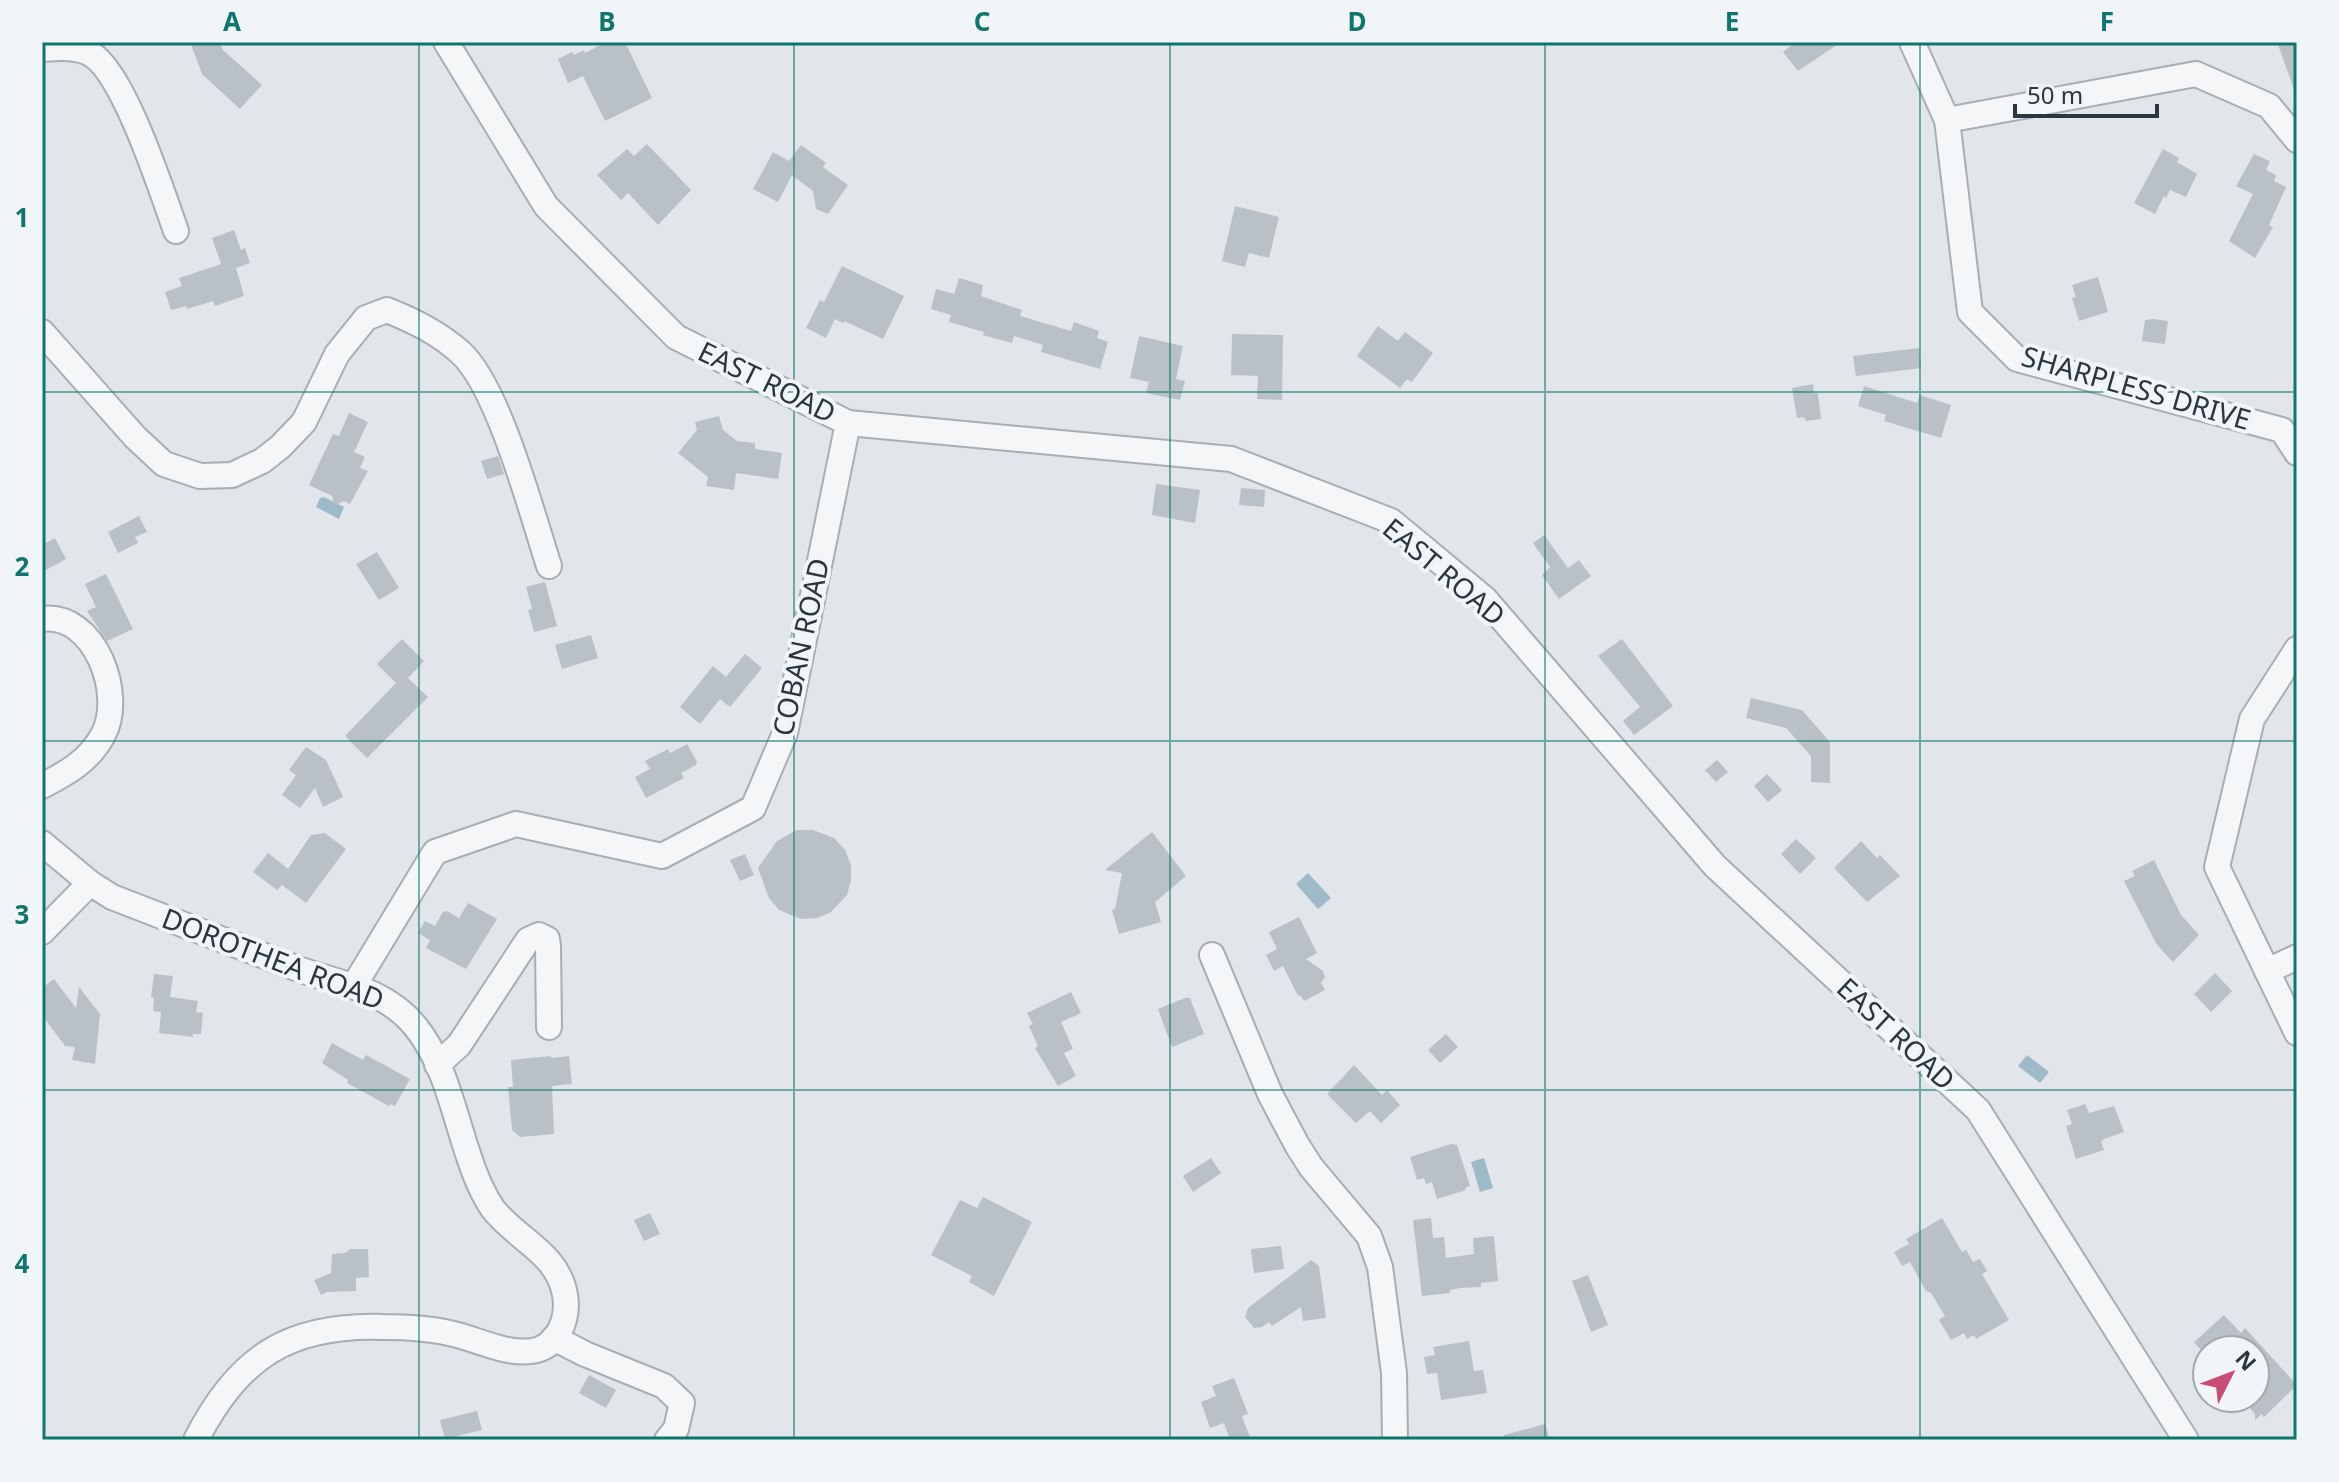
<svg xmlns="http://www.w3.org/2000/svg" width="2339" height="1482" font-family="'Noto Sans',sans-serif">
<rect width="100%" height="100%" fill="#e2e6ea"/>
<!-- water -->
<g fill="#9ebac8">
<polygon points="324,497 344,507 339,519 316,507 320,498"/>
<polygon points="1308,873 1331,898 1318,909 1296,884"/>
<polygon points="2027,1055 2049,1072 2040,1083 2018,1066"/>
<polygon points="1484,1158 1493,1188 1480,1192 1471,1162"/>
</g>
<!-- building -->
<g fill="#b9c1c6">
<polygon points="190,42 219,42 223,50 262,85 240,109 202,74"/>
<polygon points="606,42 625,42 652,98 605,121 583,76 568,83 558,59 572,52 574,55 584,50 585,53"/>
<polygon points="1796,42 1841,42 1798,71 1783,52"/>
<polygon points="2277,42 2297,42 2297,92 2295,92"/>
<polygon points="647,144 691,190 658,225 628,193 621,200 597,175 627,149 634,156"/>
<polygon points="801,145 826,163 823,167 848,185 828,214 816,209 813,191 792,175 778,202 753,189 773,152 789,161"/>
<polygon points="2163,149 2179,158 2177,162 2197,174 2186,197 2170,190 2166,198 2164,196 2155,214 2134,203"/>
<polygon points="2254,154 2270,161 2266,170 2276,175 2274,181 2286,187 2269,225 2273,227 2255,258 2229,241 2253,194 2236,186"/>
<polygon points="1235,206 1279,217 1269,258 1249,253 1245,267 1222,261"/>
<polygon points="234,230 241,250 245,248 250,263 236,268 244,296 215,306 213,301 187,309 186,306 171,310 165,292 182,286 179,278 221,264 212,238"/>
<polygon points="842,266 904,296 883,339 844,321 843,323 835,319 826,338 806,328 820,300 824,302"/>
<polygon points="2098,277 2108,312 2079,321 2072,298 2076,297 2072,285"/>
<polygon points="959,278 983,285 981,296 1022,310 1020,316 1071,331 1074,322 1099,331 1097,338 1108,342 1100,369 1041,352 1043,345 1014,336 1012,343 983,335 984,332 949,322 951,315 931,309 936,289 954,294"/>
<polygon points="2153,319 2168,321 2165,344 2142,341 2145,320"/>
<polygon points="1378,326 1398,341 1405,332 1433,353 1412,382 1407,379 1400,388 1357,356"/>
<polygon points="1232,334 1283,335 1282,400 1257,399 1258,376 1231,375"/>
<polygon points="1139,336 1183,346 1176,379 1185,381 1180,400 1146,393 1149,382 1130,378"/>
<polygon points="1919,348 1921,368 1856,376 1853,356"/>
<polygon points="1813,384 1814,393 1818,393 1821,419 1806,421 1804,417 1797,418 1792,388"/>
<polygon points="1864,386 1917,403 1920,395 1951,405 1941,438 1884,421 1886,415 1858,406"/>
<polygon points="349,413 368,422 354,452 365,457 360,468 368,471 350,504 343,501 335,506 332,496 309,485 333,434 339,436"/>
<polygon points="719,416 723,430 737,441 755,443 755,449 782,453 778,479 736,473 734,490 706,486 708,477 678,453 697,430 695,422"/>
<polygon points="498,456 504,474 487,479 481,461"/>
<polygon points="1156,484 1200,490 1195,523 1152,515"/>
<polygon points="1241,488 1265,490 1264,507 1239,505"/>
<polygon points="139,516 147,532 135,537 138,543 118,553 108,532"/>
<polygon points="1544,535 1568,568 1579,560 1591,576 1559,599 1542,575 1550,567 1533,543"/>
<polygon points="55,538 66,559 42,572 42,545"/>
<polygon points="377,552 399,588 379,600 356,564"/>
<polygon points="106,574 133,629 107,641 87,611 96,607 85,584"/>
<polygon points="545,582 557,626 534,632 528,610 532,609 526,587"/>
<polygon points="591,635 598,658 562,669 555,645"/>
<polygon points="402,639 424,661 408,678 428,697 367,758 345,736 396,683 377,664"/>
<polygon points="1622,639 1673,706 1634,735 1623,721 1640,707 1598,656"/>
<polygon points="745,654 762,668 730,707 720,699 700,724 680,707 713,666 726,677"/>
<polygon points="1751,698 1802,710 1830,742 1830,783 1811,782 1811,756 1786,728 1746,718"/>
<polygon points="687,744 697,762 696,765 681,773 684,778 646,798 635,777 650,769 645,761 668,749 670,753"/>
<polygon points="306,747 326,760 343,797 323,807 315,788 300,808 282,795 296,775 289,770"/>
<polygon points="1717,760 1728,772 1716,782 1705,770"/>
<polygon points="1767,774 1782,790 1768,802 1754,786"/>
<polygon points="797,830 813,830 834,838 845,850 851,865 851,880 847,895 831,912 817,918 801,919 779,910 769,898 758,868 777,841"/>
<polygon points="1152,832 1186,876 1155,902 1161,922 1119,934 1112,910 1115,909 1122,873 1105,870"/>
<polygon points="325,833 346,849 306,903 282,885 277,890 253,872 268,853 288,869 311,835"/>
<polygon points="1796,839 1816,858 1800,874 1781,854"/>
<polygon points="1861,841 1877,858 1880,855 1900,876 1867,902 1834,868"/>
<polygon points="745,854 754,875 740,881 730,860"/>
<polygon points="2154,860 2181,915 2199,935 2173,962 2157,945 2124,881 2135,876 2132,871"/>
<polygon points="468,903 497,919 466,969 426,948 430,940 418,933 425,921 435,926 443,912 447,911 459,918"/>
<polygon points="1299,917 1317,953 1306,959 1323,971 1325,977 1321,983 1325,990 1304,1001 1300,995 1298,996 1283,966 1274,971 1266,955 1277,949 1269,932"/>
<polygon points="2215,973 2232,991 2211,1012 2194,994"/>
<polygon points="154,974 173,976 170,997 198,1001 196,1012 203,1013 201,1034 193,1034 193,1037 159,1033 161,1012 153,1011 154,998 151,997"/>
<polygon points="54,979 76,1008 79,987 100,1014 95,1064 72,1060 75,1047 65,1046 42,1015 42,988"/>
<polygon points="1071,992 1081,1013 1061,1022 1073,1049 1064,1053 1076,1076 1058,1086 1035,1048 1038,1046 1029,1026 1033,1024 1027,1013"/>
<polygon points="1185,998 1190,998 1204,1034 1172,1047 1158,1009"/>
<polygon points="1446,1034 1458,1047 1440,1063 1428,1050"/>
<polygon points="332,1043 363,1060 366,1055 410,1079 395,1106 390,1104 389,1106 347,1083 348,1080 322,1063"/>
<polygon points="550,1056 552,1058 569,1056 572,1084 552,1086 554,1134 520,1137 512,1130 508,1087 513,1087 511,1060"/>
<polygon points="1354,1065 1382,1095 1387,1090 1400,1105 1381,1123 1370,1111 1356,1123 1327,1094"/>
<polygon points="2085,1104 2089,1113 2114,1106 2124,1132 2104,1139 2101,1142 2104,1150 2076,1159 2066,1126 2072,1124 2067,1110"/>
<polygon points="1451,1144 1457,1145 1470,1186 1465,1188 1466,1190 1437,1199 1432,1182 1426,1184 1424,1178 1417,1180 1410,1157"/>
<polygon points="1211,1158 1221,1173 1193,1192 1183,1176"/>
<polygon points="983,1197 1032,1222 994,1296 969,1282 972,1276 931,1255 960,1200 977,1208"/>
<polygon points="650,1213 660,1234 644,1241 634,1220"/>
<polygon points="1431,1218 1433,1238 1444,1237 1446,1258 1474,1254 1473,1238 1494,1236 1498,1281 1481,1283 1481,1287 1460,1288 1450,1290 1450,1293 1422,1296 1413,1220"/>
<polygon points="1942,1218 1962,1252 1966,1250 1973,1262 1980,1259 1987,1271 1982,1274 2009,1320 1976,1339 1974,1335 1967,1339 1964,1333 1951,1340 1939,1320 1945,1316 1931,1293 1926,1291 1910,1262 1902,1266 1894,1252 1909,1244 1906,1239"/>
<polygon points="1281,1246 1284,1269 1254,1273 1251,1249"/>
<polygon points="350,1249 368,1249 369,1277 356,1278 356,1291 327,1292 321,1295 314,1280 331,1273 332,1254 345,1253"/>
<polygon points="1311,1260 1319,1266 1326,1318 1303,1321 1301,1307 1272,1326 1269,1322 1262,1327 1254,1328 1245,1317 1248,1308"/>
<polygon points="1588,1275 1608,1325 1591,1332 1572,1281"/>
<polygon points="2224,1315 2241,1333 2245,1328 2297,1385 2264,1417 2262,1414 2255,1420 2255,1414 2241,1398 2255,1398 2255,1350 2201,1350 2194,1342"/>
<polygon points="1469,1341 1474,1371 1483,1370 1487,1393 1441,1400 1437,1373 1427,1374 1424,1357 1435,1355 1433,1347"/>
<polygon points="589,1375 616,1390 606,1408 579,1393"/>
<polygon points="1234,1378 1248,1414 1242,1416 1251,1440 1230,1440 1224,1423 1210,1428 1201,1402 1216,1396 1212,1386"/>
<polygon points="477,1411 482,1430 445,1439 440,1420"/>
<polygon points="1545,1424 1550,1440 1505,1440 1504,1435"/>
</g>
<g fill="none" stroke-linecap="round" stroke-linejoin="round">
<!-- minor casing -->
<g stroke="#a7aeb4" stroke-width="28">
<g id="minor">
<polyline points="446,42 546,206 676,337 848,423 1231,459 1391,521 1485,599 1715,866 1978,1110 2186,1440"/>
<polyline points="1912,42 1947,120 1970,312 2017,359 2282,430 2297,453"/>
<path d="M42 49C57 48 77 46 91 54 124 73 162 192 176 231"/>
<polyline points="1947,120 2196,74 2269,106 2297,140"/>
<path d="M42 332 135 437 164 464 200 476 232 475 262 461 280 447 304 422 337 354 366 318 387 310C414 321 439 333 461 353 499 388 532 514 549 566"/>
<path d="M42 619C95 612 125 695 103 735 89 761 67 773 42 786"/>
<polyline points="2297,649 2252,719 2217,867 2297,1033"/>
<path d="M42 843 90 883 112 897C173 920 233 944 293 967 337 984 383 987 415 1026 444 1061 454 1113 468 1154 474 1173 482 1193 493 1209 517 1240 558 1253 565 1295 569 1319 558 1347 532 1351 505 1355 475 1338 449 1333 427 1328 406 1327 383 1327 289 1324 238 1357 196 1440"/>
<polyline points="42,932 90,883"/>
<polyline points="1212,955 1270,1094 1297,1145 1311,1167 1369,1236 1380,1267 1394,1373 1395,1440"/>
<polyline points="2267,971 2297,957"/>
<polyline points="355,984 435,852 516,824 662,856 753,808 785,733 848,423"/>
<polyline points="437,1065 459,1045 528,940 539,935 547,939 548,946 549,1027"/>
<polyline points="554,1338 585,1354 664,1386 682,1403 676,1429 667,1440"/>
</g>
</g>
<!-- minor -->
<use href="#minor" stroke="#f4f6f8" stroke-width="24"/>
</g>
<!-- grid -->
<path fill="none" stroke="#0f766e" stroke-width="2" stroke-opacity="0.55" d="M419 42V1440M794 42V1440M1170 42V1440M1545 42V1440M1920 42V1440M42 392H2297M42 741H2297M42 1090H2297"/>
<g text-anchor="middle" stroke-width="8" stroke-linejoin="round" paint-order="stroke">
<!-- street labels -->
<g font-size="28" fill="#2a3741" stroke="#f1f5f7">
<text transform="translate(767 382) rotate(26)" y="10">EAST ROAD</text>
<text transform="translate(2136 388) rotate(16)" y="10">SHARPLESS DRIVE</text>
<text transform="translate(1444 572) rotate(40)" y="10">EAST ROAD</text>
<text transform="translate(801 647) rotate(-78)" y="10">COBAN ROAD</text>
<text transform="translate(273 959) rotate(21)" y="10">DOROTHEA ROAD</text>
<text transform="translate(1896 1034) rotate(43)" y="10">EAST ROAD</text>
</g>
</g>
<!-- border -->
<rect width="2339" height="1482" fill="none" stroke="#f1f5f7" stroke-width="88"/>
<!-- north arrow -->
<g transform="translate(2231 1374) rotate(48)"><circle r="38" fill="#f1f5f7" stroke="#a1a9ae" stroke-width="2"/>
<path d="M0-6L14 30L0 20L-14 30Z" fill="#c94c76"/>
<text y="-12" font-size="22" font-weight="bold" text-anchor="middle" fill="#2a3741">N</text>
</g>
<!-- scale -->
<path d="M2015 104v12h142v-12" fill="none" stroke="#2a3741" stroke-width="4"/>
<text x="2027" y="104" font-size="24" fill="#2a3741" stroke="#f1f5f7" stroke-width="6" paint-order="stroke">50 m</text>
<rect x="44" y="44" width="2251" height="1394" fill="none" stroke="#0f766e" stroke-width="3"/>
<g font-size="26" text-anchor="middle" font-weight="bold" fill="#0f766e">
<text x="232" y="31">A</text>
<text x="607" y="31">B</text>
<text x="982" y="31">C</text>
<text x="1357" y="31">D</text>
<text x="1732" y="31">E</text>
<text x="2107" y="31">F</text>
<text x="22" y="227">1</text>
<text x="22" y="576">2</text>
<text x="22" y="924">3</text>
<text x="22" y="1273">4</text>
</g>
</svg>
